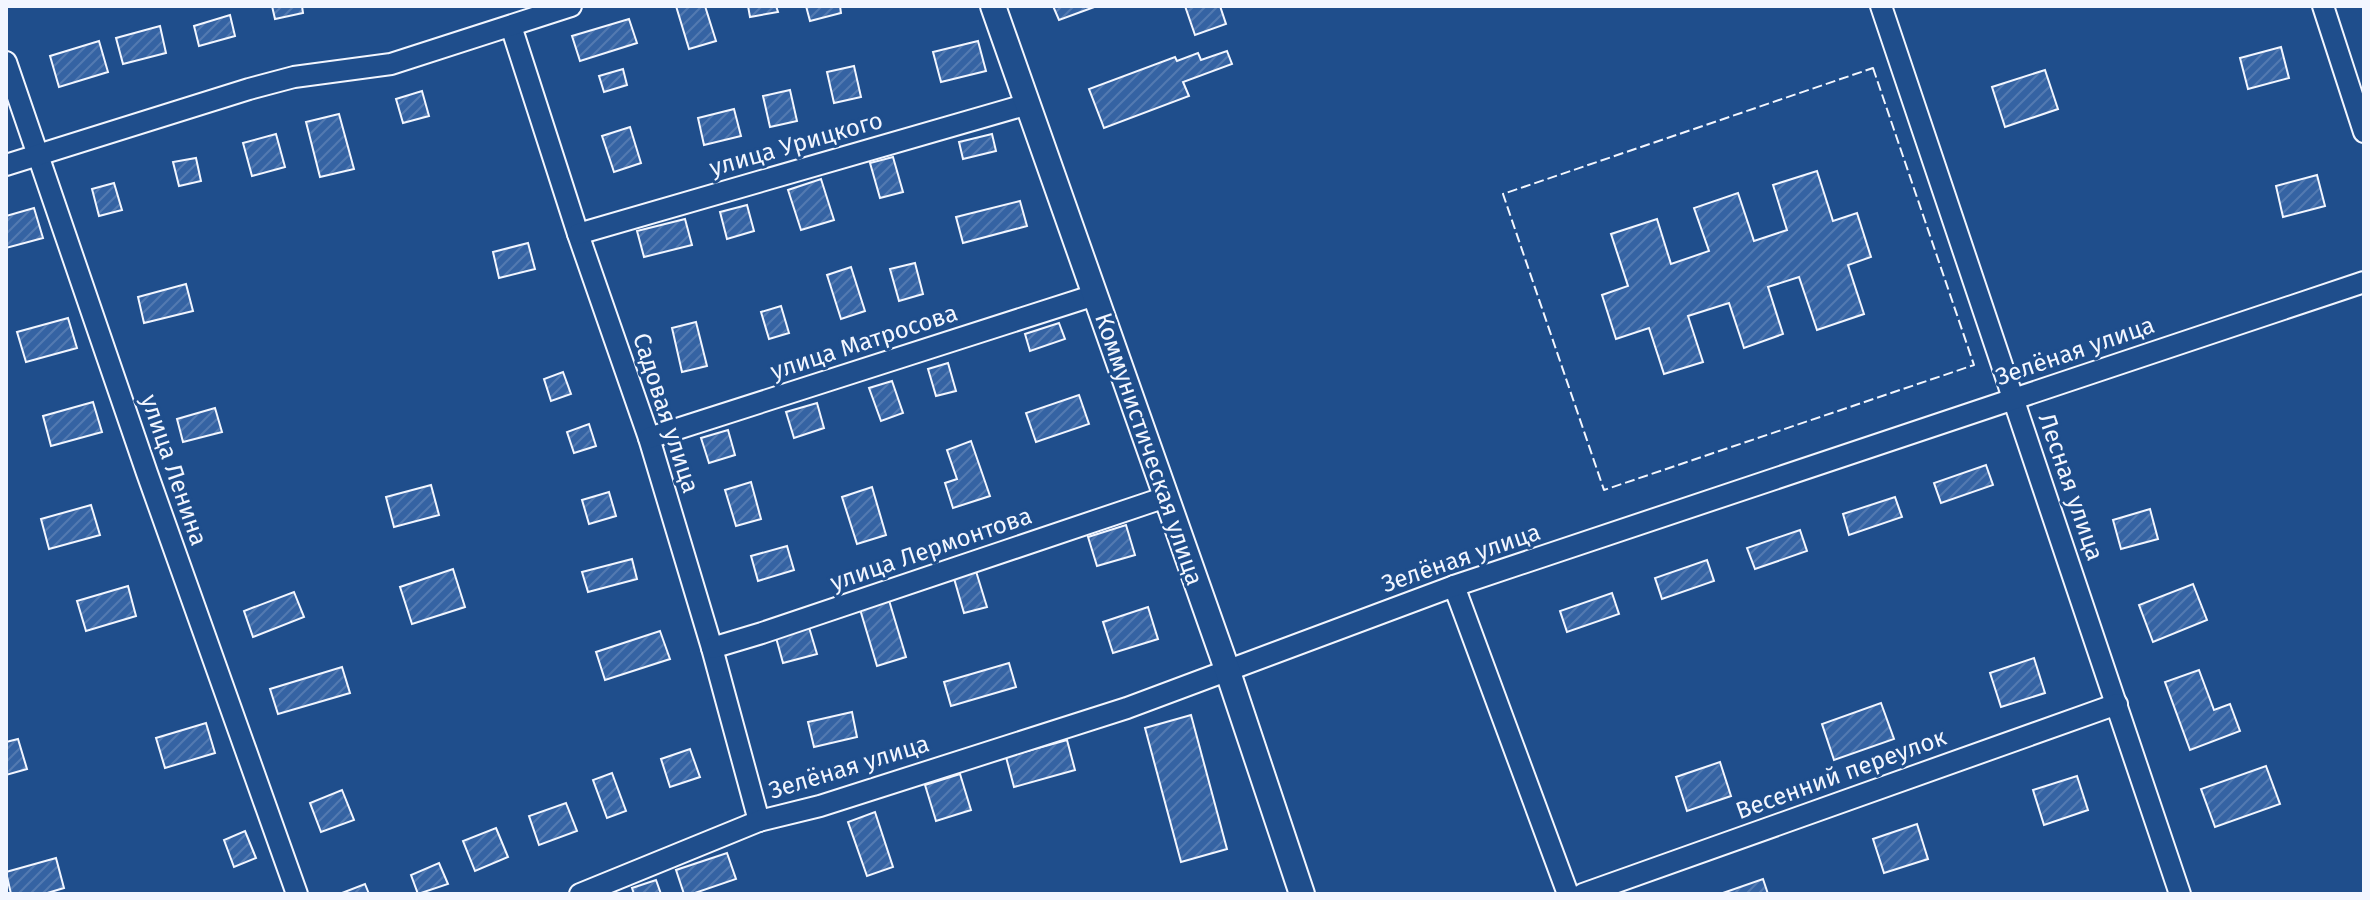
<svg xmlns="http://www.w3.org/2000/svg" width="2370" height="900" font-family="'Fira Sans',sans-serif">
<defs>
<pattern id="building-hatch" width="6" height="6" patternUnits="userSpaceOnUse" patternTransform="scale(2)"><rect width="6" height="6" fill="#3563a3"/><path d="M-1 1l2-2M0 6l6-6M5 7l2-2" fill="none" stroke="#537ab1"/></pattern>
</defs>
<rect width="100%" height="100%" fill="#1f4e8c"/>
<!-- building -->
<g fill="url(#building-hatch)" stroke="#f2f6ff" stroke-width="2">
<polygon points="272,6 302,6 303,13 275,19"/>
<polygon points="676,6 705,6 716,41 689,49"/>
<polygon points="748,6 776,6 778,12 750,17"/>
<polygon points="806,6 840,6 841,13 810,21"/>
<polygon points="1053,6 1097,6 1059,20"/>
<polygon points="1185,6 1220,6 1226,24 1195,35"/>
<polygon points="230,15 235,36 199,46 194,26"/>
<polygon points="629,19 637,43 580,61 572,36"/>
<polygon points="160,26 166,53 123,64 116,38"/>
<polygon points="99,41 108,72 59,87 50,56"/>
<polygon points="978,41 986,71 941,82 933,52"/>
<polygon points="2281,47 2289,78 2248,89 2240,58"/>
<polygon points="1227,51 1232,64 1183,82 1189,96 1104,128 1089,89 1175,57 1177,61 1198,53 1201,60"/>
<polygon points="854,66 861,97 834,103 827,72"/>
<polygon points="623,69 627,85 604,92 599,76"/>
<polygon points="2045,70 2058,109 2005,127 1992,87"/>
<polygon points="790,90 797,121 770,127 763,96"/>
<polygon points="422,91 429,116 403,123 396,99"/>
<polygon points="734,109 741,136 704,145 698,118"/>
<polygon points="339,114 354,169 320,177 306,122"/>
<polygon points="630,127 641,163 614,172 602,136"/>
<polygon points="276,134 285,167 252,176 243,143"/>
<polygon points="992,134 996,151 963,159 959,142"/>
<polygon points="893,157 903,192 880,198 870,163"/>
<polygon points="196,158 201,181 179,186 173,162"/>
<polygon points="1817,171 1833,221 1857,213 1871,257 1848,265 1864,314 1817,330 1799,277 1768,287 1783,334 1744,348 1729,303 1688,316 1703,362 1664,374 1649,328 1616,339 1602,295 1628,286 1611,234 1657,219 1671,264 1709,251 1694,208 1738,193 1754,241 1787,230 1773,185"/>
<polygon points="2317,175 2325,206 2283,217 2276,186"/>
<polygon points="821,179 834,220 801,230 788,190"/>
<polygon points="114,183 122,210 99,216 92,189"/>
<polygon points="1020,201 1027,226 963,243 956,217"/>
<polygon points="747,205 754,231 727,239 720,212"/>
<polygon points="34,208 43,238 6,248 6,216"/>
<polygon points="685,219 692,245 644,257 637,231"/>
<polygon points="528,243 535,269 499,278 493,252"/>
<polygon points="915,263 923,294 899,301 890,269"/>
<polygon points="851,267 865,311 841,319 827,275"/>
<polygon points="186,284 193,311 144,323 138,297"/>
<polygon points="781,306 789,333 769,339 761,312"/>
<polygon points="68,318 77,348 26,362 17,332"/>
<polygon points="696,322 707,366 682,372 672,328"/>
<polygon points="1059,323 1065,339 1030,351 1025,334"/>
<polygon points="948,363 956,391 936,396 928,369"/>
<polygon points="563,372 571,394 551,401 544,379"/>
<polygon points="892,381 903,413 881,421 869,388"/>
<polygon points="1079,395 1089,424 1036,442 1026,413"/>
<polygon points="93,402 102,432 51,446 43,416"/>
<polygon points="817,403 824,428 794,438 786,412"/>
<polygon points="215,408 222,432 183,442 177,419"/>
<polygon points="589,424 596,446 574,453 567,432"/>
<polygon points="728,430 735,455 709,463 701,438"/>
<polygon points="971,441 990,496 953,508 945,483 957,479 947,450"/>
<polygon points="1986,465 1993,485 1941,503 1934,483"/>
<polygon points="751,482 761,519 736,526 725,490"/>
<polygon points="431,485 439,515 394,527 386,497"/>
<polygon points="872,487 886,535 857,544 842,497"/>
<polygon points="609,492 616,516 589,524 582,500"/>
<polygon points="1895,497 1902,517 1849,535 1843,514"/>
<polygon points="91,505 100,535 49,549 41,519"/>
<polygon points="2150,509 2158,539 2121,549 2113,520"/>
<polygon points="1126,525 1135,555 1097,566 1088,537"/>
<polygon points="1800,530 1807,551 1755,569 1747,548"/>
<polygon points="787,546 794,570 758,581 751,556"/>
<polygon points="632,559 637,579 588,592 582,572"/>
<polygon points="1707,560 1714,581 1662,599 1655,578"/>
<polygon points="975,568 987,607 964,613 953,575"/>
<polygon points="453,569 465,607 412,624 400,587"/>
<polygon points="2193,584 2207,620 2153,642 2139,605"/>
<polygon points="128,586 136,616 86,631 77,601"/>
<polygon points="294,592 304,617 253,637 244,611"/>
<polygon points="1612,593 1619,614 1567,632 1560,611"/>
<polygon points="888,597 906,657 877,666 859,606"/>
<polygon points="1148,607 1158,639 1113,653 1103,622"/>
<polygon points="808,624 817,654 783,663 775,634"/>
<polygon points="660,631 670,659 605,680 596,652"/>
<polygon points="2034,658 2045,693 2001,707 1990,673"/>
<polygon points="1009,663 1016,687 951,706 944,682"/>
<polygon points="342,667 350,693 278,714 270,689"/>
<polygon points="2199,670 2214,710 2230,704 2240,731 2190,750 2165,682"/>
<polygon points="1881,703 1894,739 1834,760 1822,724"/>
<polygon points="852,712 857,737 814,747 808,722"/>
<polygon points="1191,715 1227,849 1181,862 1145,728"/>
<polygon points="206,723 215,753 165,768 156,738"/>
<polygon points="18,739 27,769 6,775 6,742"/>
<polygon points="1067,740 1075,770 1014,787 1006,757"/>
<polygon points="690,749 700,777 670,787 661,759"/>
<polygon points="1720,762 1731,796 1687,811 1676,777"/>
<polygon points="2266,766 2280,804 2215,827 2201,789"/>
<polygon points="612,773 626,811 607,818 593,780"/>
<polygon points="960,774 971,810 936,821 925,785"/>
<polygon points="2077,776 2088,810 2044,825 2033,790"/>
<polygon points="342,790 354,820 321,832 310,803"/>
<polygon points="566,803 577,831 539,845 529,816"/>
<polygon points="875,812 893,867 867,876 848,822"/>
<polygon points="1917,824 1928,859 1884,873 1873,839"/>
<polygon points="496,828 508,857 475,871 463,841"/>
<polygon points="245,831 256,858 234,867 224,840"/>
<polygon points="727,853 736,879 692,894 684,894 676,870"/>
<polygon points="56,858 64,888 44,894 11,894 6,872"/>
<polygon points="439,863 448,884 418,894 411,875"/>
<polygon points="1763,879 1768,894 1720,894"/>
<polygon points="656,880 661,894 634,894 632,888"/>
<polygon points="365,884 369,894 342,894 342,893"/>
</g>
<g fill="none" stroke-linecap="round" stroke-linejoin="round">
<!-- minor casing -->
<g stroke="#f2f6ff" stroke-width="24">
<g id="minor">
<polyline points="1881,6 2180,894"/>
<polyline points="2323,6 2364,132"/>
<polyline points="511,26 578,234 649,438 712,648 759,821"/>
<polyline points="6,62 147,473 297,894"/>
<polyline points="6,165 249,89 294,77 391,64 571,6"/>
<polyline points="578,234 1028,104"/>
<polyline points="649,438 1095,295"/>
<polyline points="1454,586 1568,894"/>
<polyline points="712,648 762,633 1166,497"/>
<polyline points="580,894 759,821 820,806 1127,708 1454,586 2364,282"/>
<polyline points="1583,894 2117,704"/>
</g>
</g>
<!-- tertiary casing -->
<g stroke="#f2f6ff" stroke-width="28">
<polyline id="tertiary" points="993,6 1228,672 1302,894"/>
</g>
<!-- minor -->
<use href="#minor" stroke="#1f4e8c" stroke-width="20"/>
<!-- tertiary -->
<use href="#tertiary" stroke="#1f4e8c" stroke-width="24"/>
<!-- fence -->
<polygon stroke="#f2f6ff" stroke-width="2" stroke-dasharray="10 4" stroke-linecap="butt" points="1873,68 1974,365 1604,490 1503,194"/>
</g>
<g text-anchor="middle" stroke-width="6" stroke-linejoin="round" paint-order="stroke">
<!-- street labels -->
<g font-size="24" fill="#f2f6ff" stroke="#1f4e8c">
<text transform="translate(796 144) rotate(-16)" y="8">улица Урицкого</text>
<text transform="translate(864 342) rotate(-18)" y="8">улица Матросова</text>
<text transform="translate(2075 351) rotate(-19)" y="8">Зелёная улица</text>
<text transform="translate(666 413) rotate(72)" y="8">Садовая улица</text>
<text transform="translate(1149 449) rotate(71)" y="8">Коммунистическая улица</text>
<text transform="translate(174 470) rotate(71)" y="8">улица Ленина</text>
<text transform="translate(2071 487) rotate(71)" y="8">Лесная улица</text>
<text transform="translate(931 549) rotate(-19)" y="8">улица Лермонтова</text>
<text transform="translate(1461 558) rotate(-19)" y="8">Зелёная улица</text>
<text transform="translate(849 767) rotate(-17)" y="8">Зелёная улица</text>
<text transform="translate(1841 774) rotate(-20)" y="8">Весенний переулок</text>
</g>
</g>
<!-- border -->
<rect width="2370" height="900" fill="none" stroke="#f2f6ff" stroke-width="16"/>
</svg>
